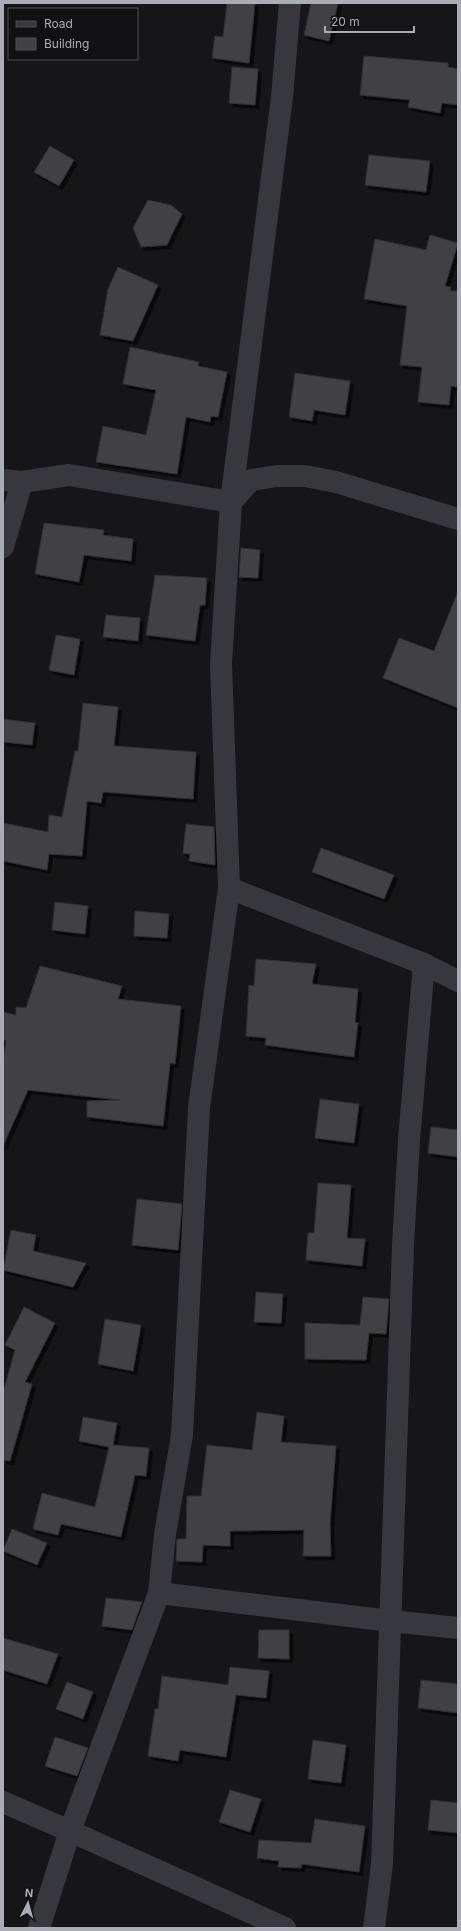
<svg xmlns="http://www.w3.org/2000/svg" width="461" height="1931" font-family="Inter,sans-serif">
<defs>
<filter id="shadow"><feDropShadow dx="3.5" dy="3.5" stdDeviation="0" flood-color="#0009"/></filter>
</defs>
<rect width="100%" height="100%" fill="#161618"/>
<!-- building -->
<g fill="#404145" stroke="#303034" filter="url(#shadow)">
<polygon points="227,3 255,3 249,63 212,58 215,36 223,37"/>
<polygon points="311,3 338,3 329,41 304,35"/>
<polygon points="364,56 448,63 448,67 458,69 458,105 442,103 440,113 408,107 410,100 360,95"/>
<polygon points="232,67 258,69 255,105 229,103"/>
<polygon points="50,146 74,160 59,186 34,172"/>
<polygon points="369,155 430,161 426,192 365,185"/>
<polygon points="148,200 171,205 182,214 167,245 141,247 133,228"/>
<polygon points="430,235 458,243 445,286 451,287 450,291 458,291 458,387 451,386 449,405 418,402 422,367 400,365 407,306 364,299 375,239 426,250"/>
<polygon points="118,267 158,285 133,341 100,335 108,289"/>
<polygon points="130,347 199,362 198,366 227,372 218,417 211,416 210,422 186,417 177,474 96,462 103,426 146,435 156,390 123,384"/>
<polygon points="295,373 350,381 345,415 314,410 312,421 289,417"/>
<polygon points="44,523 104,530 103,535 133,539 131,561 84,555 79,582 35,574"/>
<polygon points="241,548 260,550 258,578 239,577"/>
<polygon points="155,575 207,578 205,605 200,605 195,641 146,635"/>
<polygon points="457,594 458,594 458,708 383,678 399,638 434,651"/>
<polygon points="106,615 140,618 138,641 103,637"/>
<polygon points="56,635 80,639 74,675 49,670"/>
<polygon points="83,703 118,707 114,746 196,752 193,799 103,792 101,803 87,801 82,856 49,854 47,870 3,861 3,823 48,832 49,815 62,817 75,751 78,751"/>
<polygon points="3,719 35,723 32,745 3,742"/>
<polygon points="186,824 214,827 215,865 189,861 190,854 183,853"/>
<polygon points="321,848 394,875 384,899 312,872"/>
<polygon points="55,902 88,906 85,934 52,930"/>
<polygon points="135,911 169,914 167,938 134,936"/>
<polygon points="256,959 316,964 312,984 358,989 355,1022 358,1023 354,1057 265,1045 266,1038 246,1036 249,985 254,986"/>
<polygon points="40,966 122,986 118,999 181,1006 175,1064 170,1063 163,1126 87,1117 87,1101 120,1100 28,1090 3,1146 3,1064 6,1040 3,1040 3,1012 16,1015 16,1007 26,1008"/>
<polygon points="320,1099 359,1104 354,1143 315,1138"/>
<polygon points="431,1127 458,1130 458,1157 428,1153"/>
<polygon points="318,1183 351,1185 347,1238 365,1239 362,1266 306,1260 308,1233 314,1233"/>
<polygon points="137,1199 182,1204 178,1250 132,1245"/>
<polygon points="11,1230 36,1235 33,1251 86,1263 73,1287 3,1270"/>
<polygon points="256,1292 283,1294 281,1323 254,1322"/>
<polygon points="363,1297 389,1299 386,1334 369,1333 366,1360 305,1359 305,1323 360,1325"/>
<polygon points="24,1307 55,1323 25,1382 32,1384 10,1461 3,1460 3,1393 15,1350 5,1345"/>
<polygon points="105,1319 141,1325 133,1371 98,1364"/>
<polygon points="257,1412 284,1416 281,1442 336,1446 330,1524 331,1556 303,1556 304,1530 230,1531 230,1546 203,1545 202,1562 176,1561 177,1539 186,1539 187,1496 201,1496 207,1445 252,1450"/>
<polygon points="83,1417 117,1423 113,1445 149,1448 146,1476 135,1475 121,1537 61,1524 58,1535 33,1529 42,1493 95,1507 109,1447 79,1441"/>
<polygon points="12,1529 47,1543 37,1565 3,1551"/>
<polygon points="106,1598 142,1602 132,1630 102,1626"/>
<polygon points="259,1630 289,1630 289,1659 258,1658"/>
<polygon points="3,1638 58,1654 47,1684 3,1670"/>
<polygon points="230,1667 269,1671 266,1698 236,1695 226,1757 180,1750 178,1761 148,1756 155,1709 158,1709 162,1676 228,1685"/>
<polygon points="421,1680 458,1684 458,1713 418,1708"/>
<polygon points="67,1682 93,1692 83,1719 56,1709"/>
<polygon points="55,1737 88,1748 77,1776 45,1766"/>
<polygon points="313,1740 346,1745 341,1783 308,1779"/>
<polygon points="230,1790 261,1799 250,1832 219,1822"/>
<polygon points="431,1800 458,1803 458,1833 428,1830"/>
<polygon points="315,1819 365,1826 359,1872 302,1864 301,1868 278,1867 279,1861 257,1858 259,1840 311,1843"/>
</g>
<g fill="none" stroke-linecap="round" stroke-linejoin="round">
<!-- street -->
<g stroke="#37383d" stroke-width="22">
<polyline points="3,480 22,482 69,475 231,502 251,480 277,476 305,476 336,482 458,519"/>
<polyline points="3,547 22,482"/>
<polyline points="229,888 424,964 458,981"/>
<polyline points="159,1593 391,1621 458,1628"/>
<polyline points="3,1802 70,1831 285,1928"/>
<polyline points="39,1928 70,1831 159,1593 165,1534 182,1435 199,1108 229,888 221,664 231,502 282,97 290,3"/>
<polyline points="374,1928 382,1864 403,1245 409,1140 424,964"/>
</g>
</g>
<!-- border -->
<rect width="461" height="1931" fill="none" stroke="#a8adb8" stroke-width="8"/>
<!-- legend -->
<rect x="8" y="8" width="130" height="52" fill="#111113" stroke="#4d4f55"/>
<rect x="16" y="21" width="20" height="6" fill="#37383d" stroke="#4d4f55"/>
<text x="44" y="28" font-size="12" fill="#a8adb8">Road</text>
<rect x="16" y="38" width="20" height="12" fill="#404145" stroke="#4d4f55"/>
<text x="44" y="48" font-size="12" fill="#a8adb8">Building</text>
<!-- north arrow -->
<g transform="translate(28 1903) rotate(6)" stroke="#111113" stroke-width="3" paint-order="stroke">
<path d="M0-3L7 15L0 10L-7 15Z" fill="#a8adb8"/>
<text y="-6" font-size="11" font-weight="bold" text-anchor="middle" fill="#a8adb8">N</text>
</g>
<!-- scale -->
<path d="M325 26v6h89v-6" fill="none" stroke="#a8adb8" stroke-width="2"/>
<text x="331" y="26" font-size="12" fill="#a8adb8" stroke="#111113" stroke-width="3" paint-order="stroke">20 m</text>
</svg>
